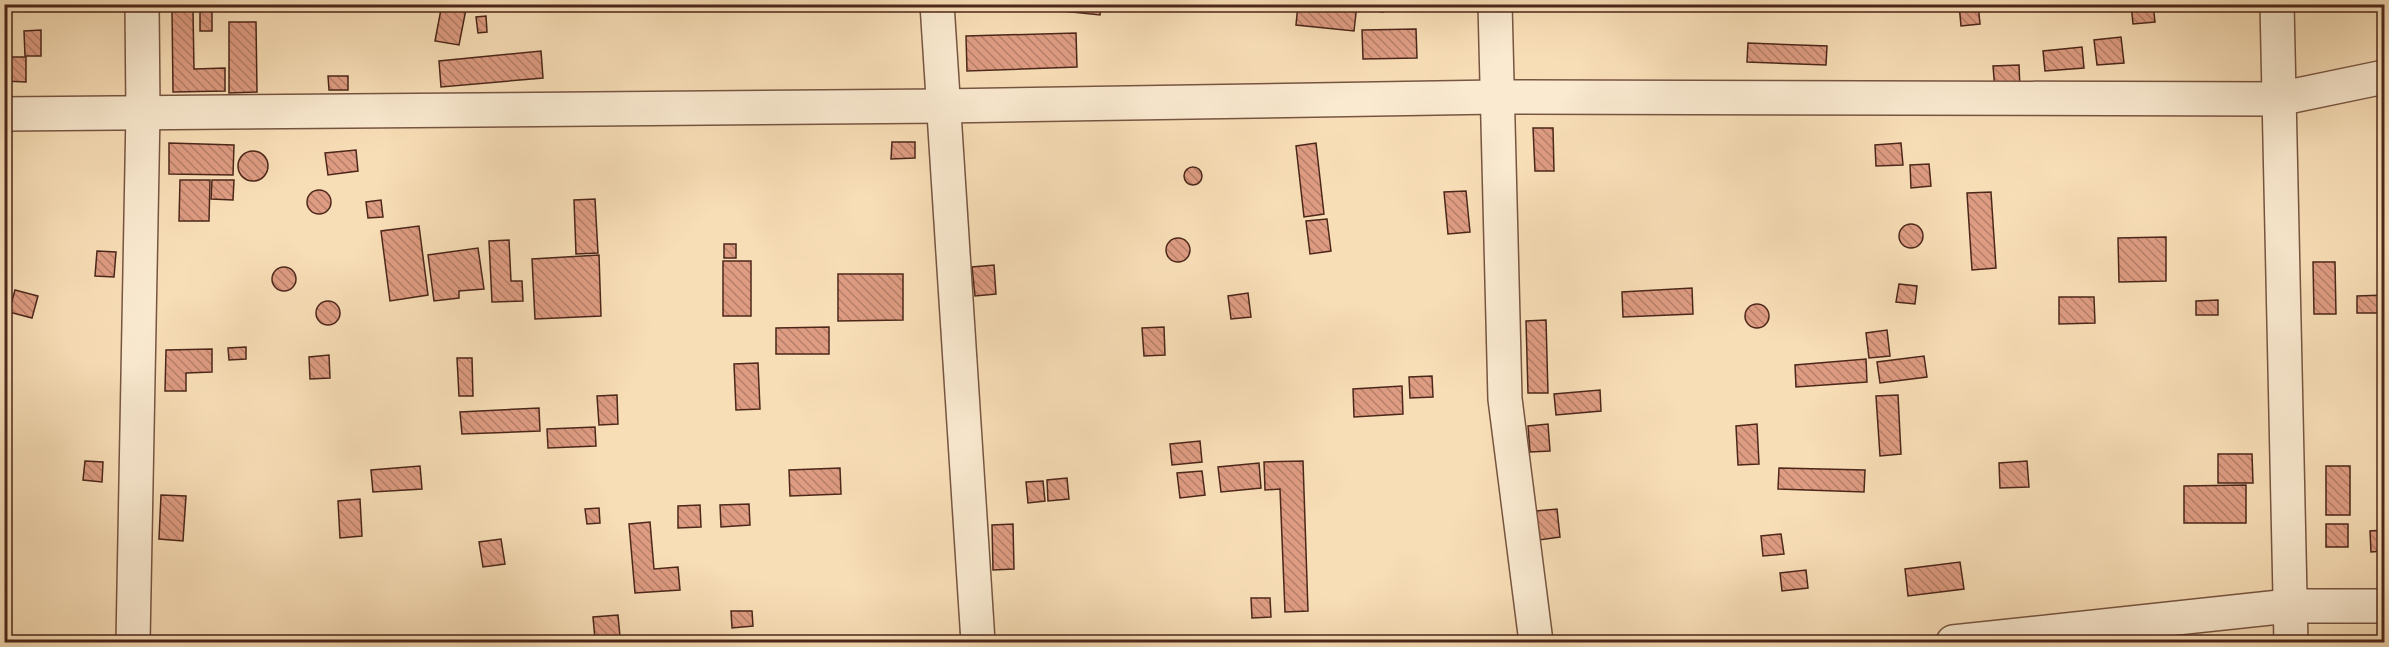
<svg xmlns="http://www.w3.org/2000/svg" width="2389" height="647" font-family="'Sorts Mill Goudy',serif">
<defs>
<pattern id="building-back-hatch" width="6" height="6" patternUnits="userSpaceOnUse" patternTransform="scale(1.5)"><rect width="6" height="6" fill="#de9c82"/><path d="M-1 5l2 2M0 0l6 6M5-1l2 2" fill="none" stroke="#b67f6a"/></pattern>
</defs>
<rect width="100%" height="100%" fill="#f8deb7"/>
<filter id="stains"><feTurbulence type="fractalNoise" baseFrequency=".00333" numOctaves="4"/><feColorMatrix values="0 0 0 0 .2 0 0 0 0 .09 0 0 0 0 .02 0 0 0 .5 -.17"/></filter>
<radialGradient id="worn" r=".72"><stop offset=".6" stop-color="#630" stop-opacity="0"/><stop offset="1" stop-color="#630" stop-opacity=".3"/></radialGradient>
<!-- building -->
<g fill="url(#building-back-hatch)" stroke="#4c271a" stroke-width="1.5">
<rect x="103" y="4" width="20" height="3"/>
<polygon points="442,4 467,4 459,45 435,41"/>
<polygon points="1064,4 1101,4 1100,15 1063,11"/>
<polygon points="1298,4 1357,4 1354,31 1296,25"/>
<polygon points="1363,4 1384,4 1383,12 1362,8"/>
<polygon points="1959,4 1978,4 1980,24 1961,26"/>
<polygon points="2131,4 2153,4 2155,22 2133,24"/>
<polygon points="172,10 193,10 194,69 225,68 225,91 173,92"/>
<rect x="200" y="10" width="12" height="21"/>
<polygon points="486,16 487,32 478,33 476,17"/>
<polygon points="229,22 256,22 257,92 229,93"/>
<polygon points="1416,29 1417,58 1363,59 1362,30"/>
<polygon points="41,30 41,56 25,56 24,31"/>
<polygon points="1076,33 1077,67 967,71 966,36"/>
<polygon points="2121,37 2124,63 2097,65 2094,40"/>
<polygon points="1748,43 1827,46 1826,65 1747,62"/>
<polygon points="2082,47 2084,68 2045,71 2043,51"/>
<polygon points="541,51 543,78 441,87 439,61"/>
<polygon points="4,57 26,57 26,82 4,81"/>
<polygon points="2019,65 2020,89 1995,90 1993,66"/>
<polygon points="328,76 348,76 348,90 329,90"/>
<polygon points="1533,128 1553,128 1554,171 1535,171"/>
<polygon points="892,142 915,142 915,158 891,159"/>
<polygon points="169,143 234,145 233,175 169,174"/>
<polygon points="1316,143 1324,214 1304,217 1296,146"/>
<polygon points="1901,143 1903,165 1876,166 1875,145"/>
<polygon points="356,150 358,171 328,175 325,153"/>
<circle cx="253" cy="166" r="15"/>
<polygon points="1929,164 1931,186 1911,188 1910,165"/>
<circle cx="1193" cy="176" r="9"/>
<polygon points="180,180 210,180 209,221 179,221"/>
<polygon points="212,180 234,180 233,200 211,199"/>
<circle cx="319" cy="202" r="12"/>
<polygon points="1466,191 1470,232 1448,234 1444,192"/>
<polygon points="1991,192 1996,268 1972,270 1967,193"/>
<polygon points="595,199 598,253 576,254 574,200"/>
<polygon points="381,200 383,217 368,218 366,202"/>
<polygon points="1327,219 1331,251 1310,254 1306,221"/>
<circle cx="1911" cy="236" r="12"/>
<polygon points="419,226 428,295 390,301 381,231"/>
<polygon points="2166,237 2166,281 2119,282 2118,238"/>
<circle cx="1178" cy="250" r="12"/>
<polygon points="509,240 511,281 522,281 523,301 492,302 489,241"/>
<rect x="724" y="244" width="12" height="14"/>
<polygon points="478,248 484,289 459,291 459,298 434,301 428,255"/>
<polygon points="97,251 116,252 114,277 95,276"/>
<polygon points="599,255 601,316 535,319 532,259"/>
<rect x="723" y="261" width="28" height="55"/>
<polygon points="2313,262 2335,262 2336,314 2314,314"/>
<polygon points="994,265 996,294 975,296 972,267"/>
<circle cx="284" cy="279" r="12"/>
<polygon points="838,274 903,274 903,320 838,321"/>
<polygon points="1899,284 1917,286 1915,304 1896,302"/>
<polygon points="1692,288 1693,314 1623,317 1622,292"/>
<polygon points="15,290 38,296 32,318 9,312"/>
<polygon points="1248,293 1251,317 1231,319 1228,296"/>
<polygon points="2384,295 2384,313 2357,313 2357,296"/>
<polygon points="2059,297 2094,297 2095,323 2059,324"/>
<polygon points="2218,300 2218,315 2196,315 2196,301"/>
<circle cx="328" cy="313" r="12"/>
<circle cx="1757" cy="316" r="12"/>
<polygon points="1546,320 1548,393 1528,393 1526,321"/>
<polygon points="829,327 829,354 776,354 776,328"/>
<polygon points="1164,327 1165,355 1144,356 1142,328"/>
<polygon points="1887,330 1890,356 1869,358 1866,333"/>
<polygon points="4,339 11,341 4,362"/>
<polygon points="246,347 246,359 229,360 228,348"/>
<polygon points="212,349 212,372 186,373 186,391 165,391 166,350"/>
<polygon points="329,355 330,378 310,379 309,357"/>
<polygon points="1924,356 1927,377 1880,383 1877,362"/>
<polygon points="457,358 472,358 473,396 459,396"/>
<polygon points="1866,359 1867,382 1796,387 1795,365"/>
<polygon points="758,363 760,409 736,410 734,364"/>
<polygon points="1432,376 1433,397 1410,398 1409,377"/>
<polygon points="1402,386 1403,414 1354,417 1353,389"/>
<polygon points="1600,390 1601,411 1556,415 1554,394"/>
<polygon points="617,395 618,424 599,425 597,396"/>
<polygon points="1898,395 1901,454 1880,456 1876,396"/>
<polygon points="539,408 540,431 462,434 460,412"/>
<polygon points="1548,424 1550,451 1530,452 1528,426"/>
<polygon points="1757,424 1759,464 1738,465 1736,426"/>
<polygon points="595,427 596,446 548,448 547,429"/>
<polygon points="1200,441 1202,462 1172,465 1170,444"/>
<polygon points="2218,454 2252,454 2253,483 2218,483"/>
<polygon points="85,461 103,462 102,482 83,480"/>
<polygon points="1303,461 1308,611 1285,612 1280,489 1265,490 1264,462"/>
<polygon points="2027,461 2029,487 2000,488 1999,463"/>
<polygon points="1259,463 1261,488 1221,492 1218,467"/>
<polygon points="420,466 422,489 373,492 371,470"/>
<rect x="2326" y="466" width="24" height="49"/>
<polygon points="840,468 841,494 790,496 789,470"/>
<polygon points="1779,468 1865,470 1864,492 1778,489"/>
<polygon points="1202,471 1205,495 1180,498 1177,473"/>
<polygon points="1067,478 1069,499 1048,501 1047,480"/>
<polygon points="1043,481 1045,501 1028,503 1026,482"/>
<polygon points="2246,485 2246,523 2184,523 2184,486"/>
<polygon points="161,495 186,496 183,541 159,539"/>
<polygon points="360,499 362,536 340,538 338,501"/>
<polygon points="749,504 750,525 721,527 720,505"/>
<polygon points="700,505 701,527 678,528 678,506"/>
<polygon points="599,508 600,523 587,524 585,509"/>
<polygon points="1557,509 1560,537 1539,540 1536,511"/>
<polygon points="650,522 654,569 678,567 680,590 635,593 629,524"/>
<polygon points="1013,524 1014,569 993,570 992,525"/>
<rect x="2326" y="524" width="22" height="23"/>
<polygon points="2384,530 2384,551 2371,552 2370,531"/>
<polygon points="1781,534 1784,554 1763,556 1761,536"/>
<polygon points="501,539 505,564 483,567 479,542"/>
<polygon points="1960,562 1964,589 1908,596 1905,569"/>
<polygon points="1806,570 1808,588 1782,591 1780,573"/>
<polygon points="1251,598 1270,598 1271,617 1252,618"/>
<polygon points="731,611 752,611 753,626 732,628"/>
<polygon points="618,615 620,637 595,639 593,617"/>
<polygon points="46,637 47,642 21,642 21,640"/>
</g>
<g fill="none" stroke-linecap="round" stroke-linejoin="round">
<!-- minor casing -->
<g stroke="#775541" stroke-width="36">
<g id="minor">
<polyline points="937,4 978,642"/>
<polyline points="1495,4 1505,399 1536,642"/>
<polyline points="2277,4 2291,642"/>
<polyline points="4,114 943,106 1497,97 2278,99 2384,77"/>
<polyline points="133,642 143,112 142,4"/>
<polyline points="1953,642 2289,606 2384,606"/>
</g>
</g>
<!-- minor -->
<use href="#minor" stroke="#faead0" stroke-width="33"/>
</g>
<!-- margin -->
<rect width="2389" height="647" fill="none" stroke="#f8deb7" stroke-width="24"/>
<rect x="6" y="6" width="2377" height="635" fill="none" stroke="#4c271a" stroke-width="3"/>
<rect x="12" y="12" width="2365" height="623" fill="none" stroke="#4c271a" stroke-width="1.5"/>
<rect width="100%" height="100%" filter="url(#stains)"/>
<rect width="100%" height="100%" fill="url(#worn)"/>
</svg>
